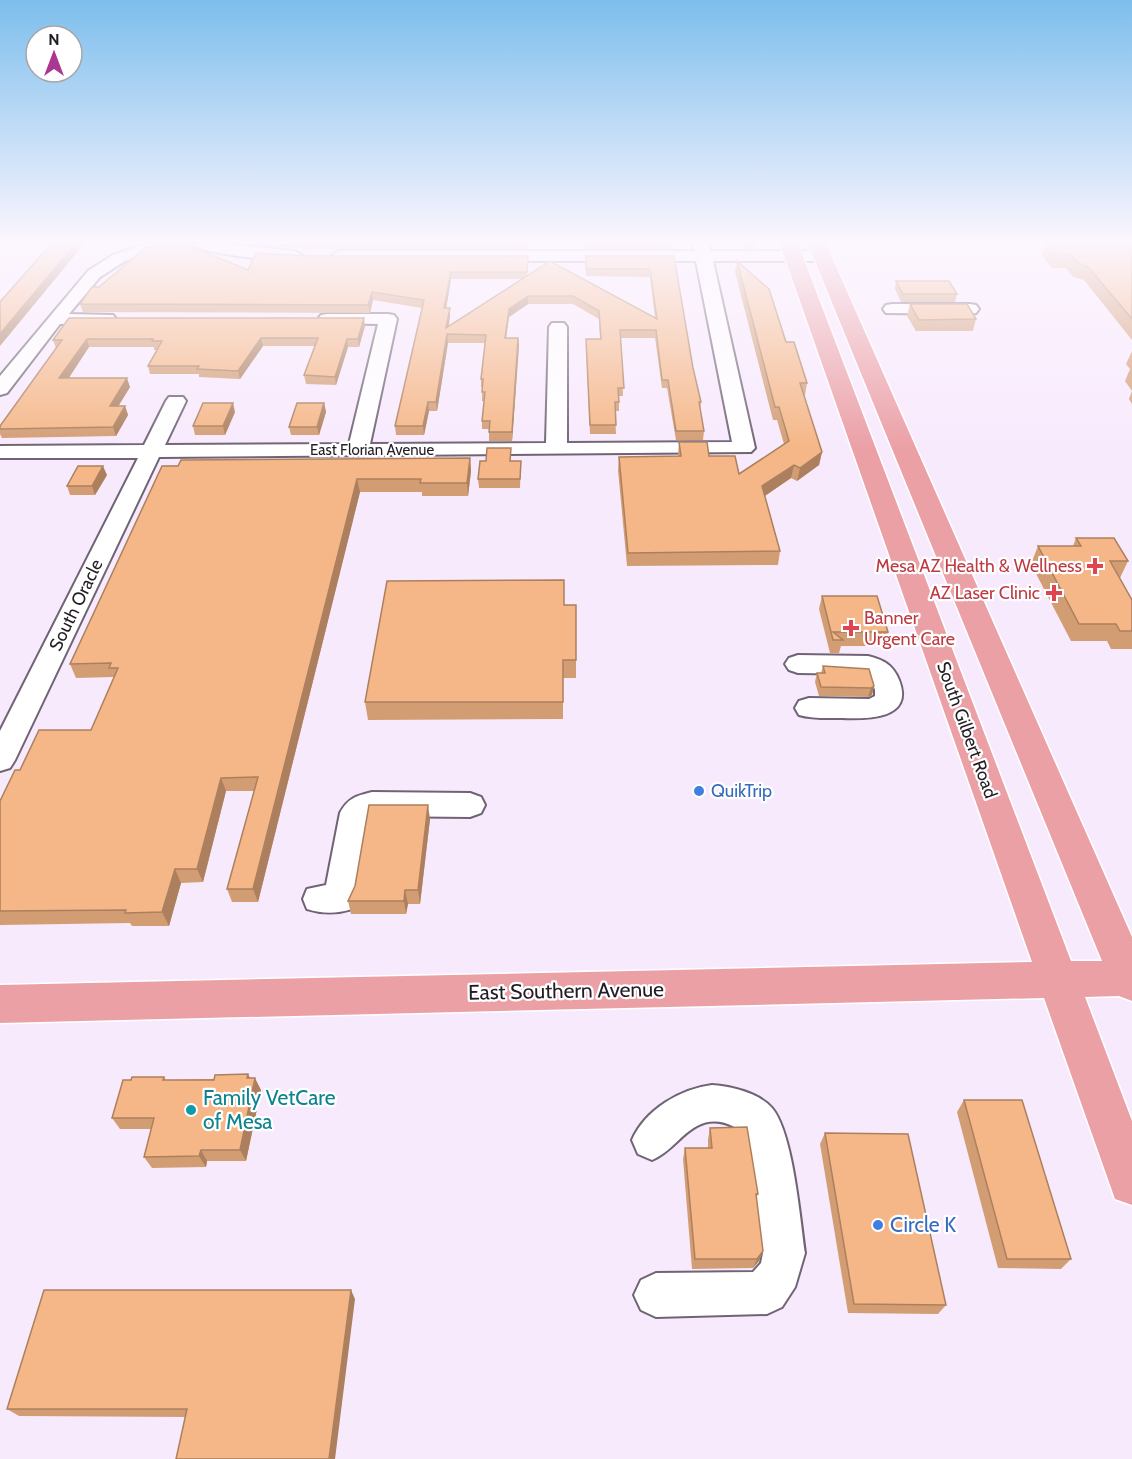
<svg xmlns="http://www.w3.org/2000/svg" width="1132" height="1459" font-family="Cabin,sans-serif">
<rect width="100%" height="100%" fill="#f8eafd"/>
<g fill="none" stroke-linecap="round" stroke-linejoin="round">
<!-- minor casing -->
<g stroke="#706474" stroke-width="4">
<g id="minor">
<polygon points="146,244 169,244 167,247 125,261 100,277 69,314 113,315 116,319 113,323 60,324 7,393 0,395 0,376 88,271 113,255"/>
<path d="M191 244H224L295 251 303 256C300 260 301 260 295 261 280 262 199 253 191 244Z"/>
<polygon points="693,244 709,244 710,251 822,251 830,256 822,261 713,261 755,448 751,452 159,457 15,760 10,768 0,771 0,731 138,458 0,458 0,446 144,445 166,401 169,397 183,397 186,401 165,445 349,444 378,324 321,323 318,319 321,315 327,314 388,314 394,315 397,319 370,444 546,443 549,327 552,323 564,323 567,327 567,443 732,442 696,261 339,261 331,256 339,251 695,251"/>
<polygon points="892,304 970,304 976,305 979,309 976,313 970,314 886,313 883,309 886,305"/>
<path d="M798 655 868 656C884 660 893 665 899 680 915 720 866 719 841 718 827 718 813 719 799 715L795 708 799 701 809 698 869 699 875 696V690L871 678 864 674 798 673 789 670 785 664 789 658Z"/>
<path d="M372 792 470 793 481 797 485 805 481 813 470 817 370 816 356 899 352 909C336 914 323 914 307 909L303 899 307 889 326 885 340 813C348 798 356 796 372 792Z"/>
<path d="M712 1085C731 1086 759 1093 772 1108 793 1133 800 1218 805 1253L795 1287 782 1307 767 1314 656 1317 641 1310 634 1295 641 1280 656 1273 753 1272 761 1263 763 1253 748 1140C738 1124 715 1116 697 1126 680 1135 672 1151 652 1160L638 1154 632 1140C645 1110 680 1089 712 1085Z"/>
</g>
</g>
<!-- major casing -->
<g stroke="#fff" stroke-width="3">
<polygon id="major" points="780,244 798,244 1071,961 1102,961 808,244 826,244 1132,937 1132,1001 1119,996 1085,997 1132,1121 1132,1205 1115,1199 1044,998 0,1023 0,985 1032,962"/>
</g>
<!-- minor -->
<use href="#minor" fill="#fff" fill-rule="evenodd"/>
<!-- major -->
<use href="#major" fill="#eba0a6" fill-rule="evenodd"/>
</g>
<!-- wall -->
<g fill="#d39d74" fill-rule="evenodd">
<polygon points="239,244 529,244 529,249 311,249"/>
<polygon points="585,244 672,244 671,249 585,249"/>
<polygon points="743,244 756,244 755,249 747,249"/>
<polygon points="1046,244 1131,244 1132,245 1132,340 1084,280 1073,277 1066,268 1052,268 1042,255"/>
<path d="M310 256 528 263 527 275 655 318 650 277 586 276V256H674L693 368 701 402 700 410 704 431 703 440H676L667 388H662L655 338H621L623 396H619V411H615L616 434H590L586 347 600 339 599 319 573 304H528L509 317 506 338H518L519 346 512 441H489V429H482V421L484 401H482V387H481V379L485 343H448L437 411H429L424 435H396L395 426 422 308 373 300 370 313 83 312 80 304 99 287 248 270ZM451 279H521L449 326 450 316V308H446Z"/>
<polygon points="737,261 786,342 807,383 805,395 804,395 822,452 819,465 797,481 791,478 765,496 780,551 778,565 627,566 618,470 619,457 678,456 679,442 709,456 739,474 784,444 777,420 773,420 735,272"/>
<polygon points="896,281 957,294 955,302 901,302 895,289"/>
<polygon points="910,304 976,319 973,331 916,331 907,316"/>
<polygon points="365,326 359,347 348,347 336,385 306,384 304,375 315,346 263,346 240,379 199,377 199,374 150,374 148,366 157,350 154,350 154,347 89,347 68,378 130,387 118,406 125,406 128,415 116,436 2,438 0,434 0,426 56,348 53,340"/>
<polygon points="1132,351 1132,391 1125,381 1130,369 1126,364"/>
<polygon points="1132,391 1132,404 1129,399"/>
<polygon points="324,403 326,412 319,435 291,435 289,427"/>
<polygon points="235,412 225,435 195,435 193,426"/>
<polygon points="511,448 511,461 521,461 520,488 479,488 478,479 486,461"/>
<polygon points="470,458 471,471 468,496 422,496 422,492 360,492 258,902 232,902 227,889 254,791 226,791 203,882 181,883 169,926 132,926 130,923 0,925 0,801 20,770 91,730 114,679 113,677 76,678 70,664 162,466"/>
<polygon points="107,475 95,495 70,495 67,486"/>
<polygon points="1076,538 1128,561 1120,578 1132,600 1132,649 1111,649 1107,641 1071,641 1031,564 1038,546 1073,546"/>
<polygon points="822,596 888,632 884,646 841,646 839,653 830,653 819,609"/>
<polygon points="564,605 576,660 576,678 563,678 563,719 368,720 365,702"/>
<polygon points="823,666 874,686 872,695 868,697 819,696 815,682 817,673 821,673"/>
<polygon points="430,819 420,904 408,904 406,914 351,914 348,901"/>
<polygon points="164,1077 166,1080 250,1078 261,1090 246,1161 207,1161 206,1167 152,1168 144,1157 151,1129 120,1129 112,1118 131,1080"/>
<polygon points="964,1100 1071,1259 1061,1269 998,1268 957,1112"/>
<polygon points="710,1128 758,1194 756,1199 763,1251 759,1261 753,1268 692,1269 683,1159 685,1148 708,1148 708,1139"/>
<polygon points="825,1133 946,1305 938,1314 848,1313 820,1144"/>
<polygon points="355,1299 185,1417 19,1416 7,1409"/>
</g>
<!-- shaded-wall -->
<g fill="#ac805e">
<polygon points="75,244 84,244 0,346 0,334"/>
<polygon points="451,272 451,279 445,316 444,308"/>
<polygon points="372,292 373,300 370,313 368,305"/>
<polygon points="528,296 528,304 509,317 505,346 505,338 509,309"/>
<polygon points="450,308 450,316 447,336 446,328"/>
<polygon points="364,318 365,326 359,347 358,339"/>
<polygon points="447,334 448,343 437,411 436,402"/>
<polygon points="261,338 263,346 240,379 238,371"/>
<polygon points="518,338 519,346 512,441 512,432"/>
<polygon points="87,339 89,347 63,387 59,378"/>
<polygon points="347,339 348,347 336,385 335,377"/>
<polygon points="127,378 130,387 113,415 110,406"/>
<polygon points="428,402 429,411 424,435 423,426"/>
<polygon points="233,403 235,412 225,435 223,426"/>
<polygon points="324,403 326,412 319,435 317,427"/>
<polygon points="125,406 128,415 116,436 113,427"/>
<polygon points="822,452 819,465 797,481 800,468"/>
<polygon points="470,458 471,471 468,496 467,483"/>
<polygon points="794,465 791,478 760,499 762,486"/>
<polygon points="103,466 107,475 95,495 92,486"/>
<polygon points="357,479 360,492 258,902 253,889"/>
<polygon points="874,686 872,695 868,697 871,688"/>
<polygon points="221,778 226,791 203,882 197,869"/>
<polygon points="428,805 430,819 420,904 418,890"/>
<polygon points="175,869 181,883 169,926 162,912"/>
<polygon points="405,890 408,904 406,914 404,901"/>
<polygon points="248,1074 254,1086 255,1078 261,1090 246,1161 240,1150"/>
<polygon points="201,1150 207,1161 206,1167 199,1156"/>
<polygon points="763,1251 759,1261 753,1268 757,1259"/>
<polygon points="351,1290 355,1299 335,1459 329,1459"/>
</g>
<!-- building -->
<g fill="#f5b787" stroke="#ac805e" stroke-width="1.5">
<polygon points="53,244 75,244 0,334 0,302 50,245"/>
<polygon points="160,244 185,244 248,270 256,253 310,256 528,256 527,272 451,272 444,308 450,308 446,328 550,261 657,319 650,269 586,269 586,256 674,256 693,368 701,402 699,402 704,431 676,431 668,380 662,380 656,330 620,330 624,388 618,388 619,402 615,402 616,425 590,425 586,339 601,339 599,311 573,296 528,296 509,309 505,338 518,338 512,432 489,432 490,421 482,421 485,392 482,392 483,379 481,379 486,335 447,334 436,402 428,402 423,426 395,426 424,300 372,292 368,305 80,304 92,287 99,287 145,248"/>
<polygon points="1048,244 1131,244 1132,245 1132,319 1088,267 1078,263 1070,254 1056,254"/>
<polygon points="737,261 769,289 786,342 794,342 807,383 800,383 822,452 800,468 794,465 762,486 780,551 628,553 619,457 681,456 679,442 707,442 709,456 735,456 739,474 789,441 779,407 775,407"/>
<polygon points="896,281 949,281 957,294 903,294"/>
<polygon points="910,304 967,304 976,319 919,320"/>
<polygon points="69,318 364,318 358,339 347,339 335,377 304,375 318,338 261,338 238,371 197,369 199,366 148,366 162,341 152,341 153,339 87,339 59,378 127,378 110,406 125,406 113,427 0,429 0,426 62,340 53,340"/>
<polygon points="203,403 233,403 223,426 193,426"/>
<polygon points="297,403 324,403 317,427 289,427"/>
<polygon points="487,448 511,448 510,461 521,461 520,479 478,479 480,461 486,461"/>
<polygon points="470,458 467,483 420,483 421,479 357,479 253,889 227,889 258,777 221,778 197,869 175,869 162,912 125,913 126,910 0,911 0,801 15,770 20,770 39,730 91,730 118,668 109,668 111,663 70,664 162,466 178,466 181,460"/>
<polygon points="78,466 103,466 92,486 67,486"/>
<polygon points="1076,538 1114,538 1128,561 1110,561 1132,600 1132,631 1120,631 1116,624 1079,624 1038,546 1081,546"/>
<polygon points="564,580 564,605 576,605 576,660 563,660 563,702 365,702 387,581"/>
<polygon points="822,596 877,596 888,632 833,632 843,640 833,640"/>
<polygon points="823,666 869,669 874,686 871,688 821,687 817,673 825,673"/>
<polygon points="369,805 428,805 418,890 405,890 404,901 348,901 355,886"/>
<polygon points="248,1074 247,1078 255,1078 240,1150 201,1150 199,1156 144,1157 154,1118 112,1118 123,1080 131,1080 132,1077 164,1077 163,1080 214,1080 215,1075"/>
<polygon points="964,1100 1022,1100 1071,1259 1007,1259"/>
<polygon points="747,1127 758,1194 756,1194 763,1251 757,1259 695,1259 685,1148 712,1148 710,1128"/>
<polygon points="825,1133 908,1134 946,1305 854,1304"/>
<polygon points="44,1290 351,1290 329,1459 176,1459 187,1409 7,1409"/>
</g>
<!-- sky -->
<linearGradient id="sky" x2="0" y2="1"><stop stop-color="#7dbeed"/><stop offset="0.54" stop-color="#fcf6fe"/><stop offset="1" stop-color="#fcf6fe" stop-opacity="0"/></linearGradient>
<rect width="1132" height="448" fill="url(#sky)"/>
<!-- markers -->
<g fill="#e0444e" stroke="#fff" stroke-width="2">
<path d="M1092 557h6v6h6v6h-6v6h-6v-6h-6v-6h6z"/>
<path d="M1051 584h6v6h6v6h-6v6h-6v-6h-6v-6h6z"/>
<path d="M848 619h6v6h6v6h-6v6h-6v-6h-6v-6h6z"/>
</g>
<g fill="#3f7fe0" stroke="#fff" stroke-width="2">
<circle cx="699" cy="791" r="6"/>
<circle cx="878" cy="1225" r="6"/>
</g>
<circle fill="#0f9aa8" stroke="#fff" stroke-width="2" cx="191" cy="1110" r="6"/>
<g text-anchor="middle" stroke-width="4.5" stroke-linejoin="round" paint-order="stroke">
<!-- far-street labels -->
<g font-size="15" fill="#221d24" stroke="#fff">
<text x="372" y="455">East Florian Avenue</text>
</g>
<!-- health labels -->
<g font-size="18" fill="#be3a42" stroke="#fff" text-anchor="end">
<text x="1082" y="572">Mesa AZ Health &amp; Wellness</text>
<text x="1040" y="599">AZ Laser Clinic</text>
<text x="864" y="624" text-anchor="start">Banner<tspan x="864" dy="21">Urgent Care</tspan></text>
</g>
<!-- street labels -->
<g font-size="18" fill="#221d24" stroke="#fff">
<text transform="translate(76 605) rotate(-64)" y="6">South Oracle</text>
<text transform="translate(967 730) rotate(70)" y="6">South Gilbert Road</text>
</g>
<!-- shop labels -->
<g font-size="18" fill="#366cbe" stroke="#fff" text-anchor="start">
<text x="711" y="797">QuikTrip</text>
</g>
<!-- near-street labels -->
<g font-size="21" fill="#221d24" stroke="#fff">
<text transform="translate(566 991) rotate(-1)" y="7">East Southern Avenue</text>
</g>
<!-- near-culture labels -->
<g font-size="21" fill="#0d838f" stroke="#fff" text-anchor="start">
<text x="203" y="1105">Family VetCare<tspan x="203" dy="24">of Mesa</tspan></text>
</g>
<!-- near-shop labels -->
<g font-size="21" fill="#366cbe" stroke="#fff" text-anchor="start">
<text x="890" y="1232">Circle K</text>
</g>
</g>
<!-- north arrow -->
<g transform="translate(54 54)"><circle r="28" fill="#ffffff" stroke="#a7a5a7" stroke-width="1.5"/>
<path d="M0-4.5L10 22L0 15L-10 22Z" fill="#aa3791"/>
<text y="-9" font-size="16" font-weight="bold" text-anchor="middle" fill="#221d24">N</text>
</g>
</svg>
